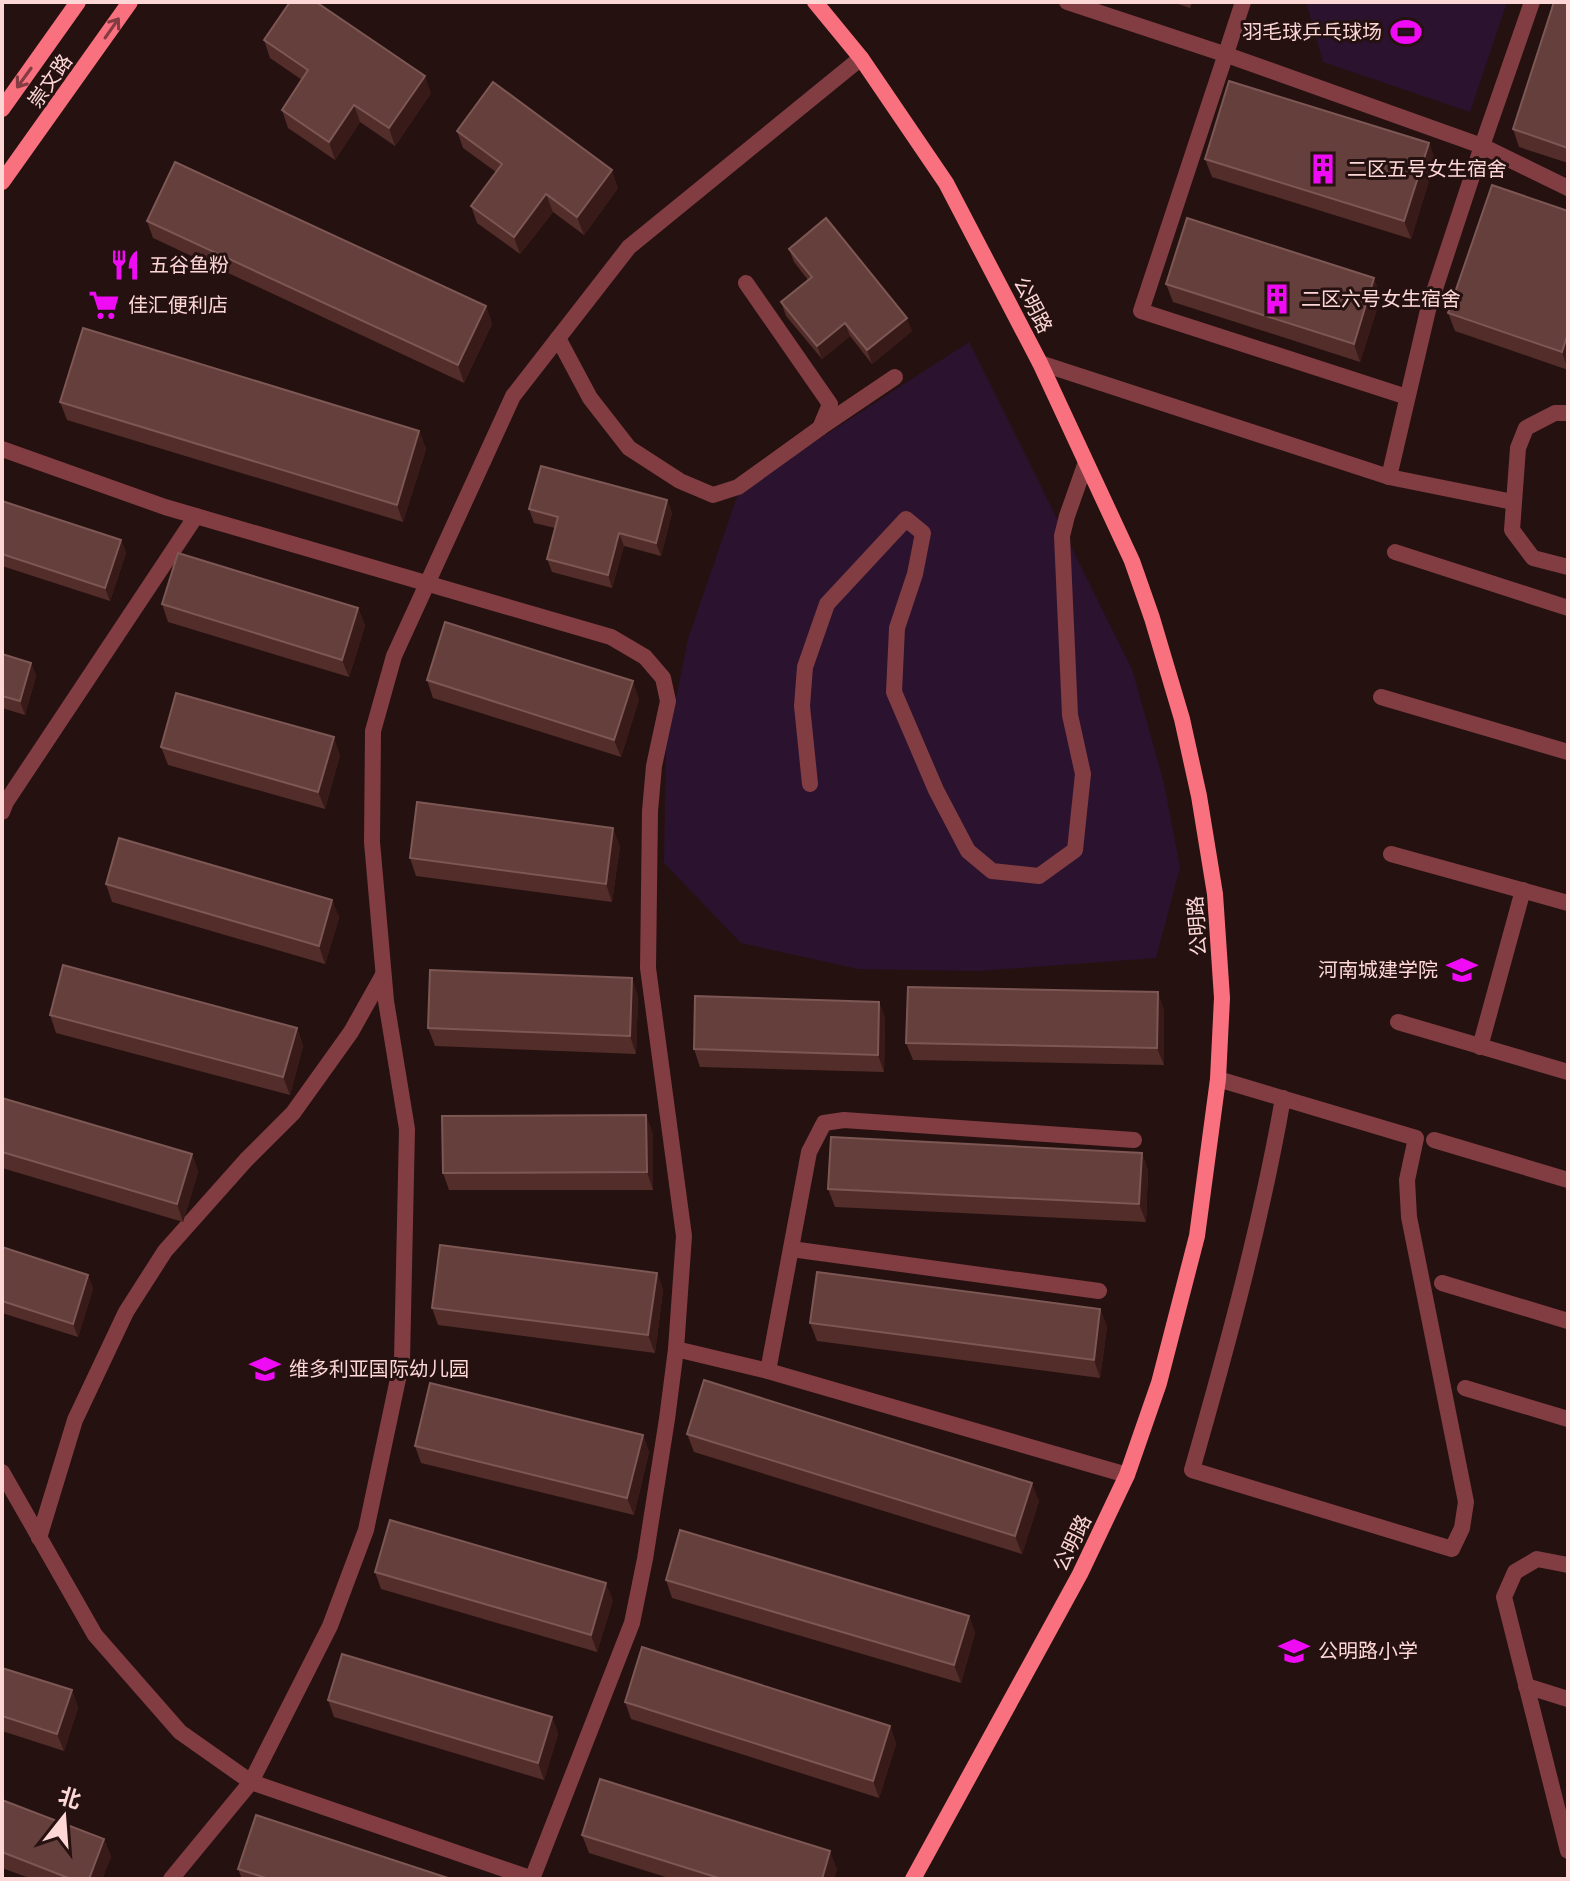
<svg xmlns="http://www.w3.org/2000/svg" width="1570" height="1881" font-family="'Fira Sans','Noto Sans SC',sans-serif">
<rect width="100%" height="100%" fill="#251110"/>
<!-- green -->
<g fill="#2b132f">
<polygon points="1306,2 1507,2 1470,112 1323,62"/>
<polygon points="969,342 1132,669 1164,783 1180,868 1156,958 978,971 858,969 741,943 664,863 666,749 688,639 739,491"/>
</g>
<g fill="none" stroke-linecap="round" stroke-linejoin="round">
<!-- street -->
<g stroke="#823d43" stroke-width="16">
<polyline points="1067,2 1227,55 1482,146 1428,310 1389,477"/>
<polyline points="1243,2 1141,311 1407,397"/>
<polyline points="1532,2 1482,146 1568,188"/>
<polyline points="558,338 590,398 629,448 680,481 713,495 738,487 820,428 830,404 746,283"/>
<polyline points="1040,363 1389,477 1513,502"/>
<polyline points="1568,413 1555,413 1526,428 1518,448 1512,530 1533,558 1568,567"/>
<polyline points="821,427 895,377"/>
<polyline points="2,449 165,507 611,637 645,657 663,678 668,701 654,766 650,811 648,968 684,1236 676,1349 667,1419 645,1559 632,1623 532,1879"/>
<polyline points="1395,552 1568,608"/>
<polyline points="1381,697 1568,752"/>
<polyline points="810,784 802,706 805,667 827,604 906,519 923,533 915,574 897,628 894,692 936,790 968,851 992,871 1039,876 1075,850 1083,774 1070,715 1062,536 1067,516 1085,465"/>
<polyline points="2,812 6,802 196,516"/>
<polyline points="1391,854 1568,903"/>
<polyline points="1398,1022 1568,1072"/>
<polyline points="1480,1047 1523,890"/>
<path d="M1218 1079 1416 1138 1407 1180 1409 1217 1466 1502 1462 1528 1452 1549 1192 1470C1227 1347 1261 1224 1283 1098"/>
<polyline points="1434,1140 1568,1180"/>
<polyline points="791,1249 1099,1291"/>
<polyline points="1442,1283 1568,1321"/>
<polyline points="676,1349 768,1371 1127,1475"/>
<polyline points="768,1371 809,1152 824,1123 844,1120 1134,1140"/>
<polyline points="1465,1388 1568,1419"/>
<polyline points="2,1472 95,1635 180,1732 251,1782 533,1879"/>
<polyline points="39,1538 75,1420 126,1312 165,1251 246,1160 293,1113 351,1032 383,975"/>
<polyline points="1568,1565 1537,1559 1515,1572 1504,1597 1568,1851"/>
<polyline points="1526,1686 1568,1699"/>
<polyline points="171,1879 251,1782 330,1626 366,1530 402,1360 407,1129 386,1001 372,842 373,731 394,656 513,396 629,247 861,58"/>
</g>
<!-- secondary -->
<g stroke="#f9717e" stroke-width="16">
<polyline points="815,2 861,58 946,183 1040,363 1132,561 1152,618 1182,719 1199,796 1215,894 1222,998 1218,1079 1197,1236 1159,1383 1127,1475 1080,1574 913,1879"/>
<polyline points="2,109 78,2"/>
<polyline points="2,182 130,2"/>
</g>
</g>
<!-- wall -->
<g fill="#522d2a">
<polygon points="1172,2 1192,2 1190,8"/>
<polygon points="1568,4 1568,163 1519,147 1513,129"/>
<polygon points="264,40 431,93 395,146 360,122 335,160 288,128 282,110 302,80 270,58"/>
<polygon points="457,131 618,188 584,235 553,212 520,254 477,223 471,206 496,172 463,148"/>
<polygon points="1429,143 1435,161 1411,239 1212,177 1205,159"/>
<polygon points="1568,211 1568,370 1455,331 1448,313"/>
<polygon points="147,221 486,306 492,324 464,383 153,238"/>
<polygon points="789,249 912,331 872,364 850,336 822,359 786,316 781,302 808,280 794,262"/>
<polygon points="1166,284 1381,296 1360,362 1173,302"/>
<polygon points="60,402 419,431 426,449 403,522 67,420"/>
<polygon points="667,500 672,513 661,556 624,546 612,588 552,572 547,559 555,528 534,523 529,509"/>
<polygon points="2,501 121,540 126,553 110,601 2,566"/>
<polygon points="162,604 358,608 365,626 349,677 168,622"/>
<polygon points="2,654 31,663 36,676 25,715 2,708"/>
<polygon points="427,680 639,699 621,757 433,698"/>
<polygon points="161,747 340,755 325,809 168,765"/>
<polygon points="620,846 612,902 416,876 410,858"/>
<polygon points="106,884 332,900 339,918 325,964 112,902"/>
<polygon points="638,995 636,1054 435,1046 428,1028"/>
<polygon points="879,1002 885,1019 884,1072 700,1067 694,1049"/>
<polygon points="1164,1010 1164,1065 913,1060 906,1043"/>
<polygon points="50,1015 297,1028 303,1046 290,1095 56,1033"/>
<polygon points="2,1098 192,1154 198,1172 183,1222 2,1168"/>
<polygon points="653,1133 653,1190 449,1190 443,1173"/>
<polygon points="1142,1153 1148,1171 1146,1222 835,1207 828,1189"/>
<polygon points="2,1247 88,1275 93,1289 78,1337 2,1313"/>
<polygon points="657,1273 663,1290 655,1353 438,1325 432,1308"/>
<polygon points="1100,1309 1107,1327 1100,1378 817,1341 810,1323"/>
<polygon points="687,1434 1039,1501 1022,1554 694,1452"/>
<polygon points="643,1435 649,1452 634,1515 421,1463 415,1446"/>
<polygon points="375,1572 613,1600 597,1652 381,1589"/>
<polygon points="666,1580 969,1616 975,1633 961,1683 672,1598"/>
<polygon points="2,1668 72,1690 78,1708 64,1751 2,1731"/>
<polygon points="328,1700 552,1717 558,1734 544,1780 334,1717"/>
<polygon points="625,1702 890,1726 896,1744 879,1798 631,1719"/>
<polygon points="2,1800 104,1839 111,1857 102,1879 32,1879 2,1868"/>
<polygon points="582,1835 837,1869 834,1879 672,1879 589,1853"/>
<polygon points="238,1869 451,1879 242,1879"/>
</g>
<!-- shaded-wall -->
<g fill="#381a18">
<polygon points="425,76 431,93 395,146 389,128"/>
<polygon points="354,105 360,122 335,160 329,142"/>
<polygon points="1429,143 1435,161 1411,239 1404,221"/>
<polygon points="612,170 618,188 584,235 577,217"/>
<polygon points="546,194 553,212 520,254 514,237"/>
<polygon points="1374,278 1381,296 1360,362 1354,344"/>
<polygon points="486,306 492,324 464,383 458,365"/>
<polygon points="907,318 912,331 872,364 867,350"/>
<polygon points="845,323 850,336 822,359 817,346"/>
<polygon points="1568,333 1568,370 1562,352"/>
<polygon points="419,431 426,449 403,522 397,505"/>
<polygon points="667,500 672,513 661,556 656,543"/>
<polygon points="619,533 624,546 612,588 608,575"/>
<polygon points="121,540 126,553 110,601 105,588"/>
<polygon points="358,608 365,626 349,677 342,660"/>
<polygon points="31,663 36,676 25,715 20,701"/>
<polygon points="633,681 639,699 621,757 614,740"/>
<polygon points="334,737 340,755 325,809 318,792"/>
<polygon points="613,828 620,846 612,902 606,884"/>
<polygon points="332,900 339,918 325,964 319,946"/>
<polygon points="632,978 638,995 636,1054 630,1036"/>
<polygon points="1158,992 1164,1010 1164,1065 1157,1048"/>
<polygon points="879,1002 885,1019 884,1072 878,1055"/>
<polygon points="297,1028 303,1046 290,1095 283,1077"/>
<polygon points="646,1115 653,1133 653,1190 647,1172"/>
<polygon points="1142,1153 1148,1171 1146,1222 1139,1204"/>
<polygon points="192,1154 198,1172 183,1222 177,1204"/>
<polygon points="657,1273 663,1290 655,1353 648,1335"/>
<polygon points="88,1275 93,1289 78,1337 73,1324"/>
<polygon points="1100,1309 1107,1327 1100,1378 1094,1360"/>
<polygon points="643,1435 649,1452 634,1515 627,1498"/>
<polygon points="1032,1483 1039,1501 1022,1554 1015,1536"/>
<polygon points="606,1583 613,1600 597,1652 591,1635"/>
<polygon points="969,1616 975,1633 961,1683 954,1665"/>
<polygon points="72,1690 78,1708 64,1751 57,1734"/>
<polygon points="552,1717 558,1734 544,1780 538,1763"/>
<polygon points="890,1726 896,1744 879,1798 873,1781"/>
<polygon points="104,1839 111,1857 102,1879 89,1879"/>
<polygon points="830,1851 837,1869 834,1879 822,1879"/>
</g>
<!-- building -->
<g fill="#643f3c" stroke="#7c5754" stroke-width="2">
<polygon points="290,2 316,2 425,76 389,128 354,105 329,142 282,110 308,70 264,40"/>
<polygon points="1554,2 1561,2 1568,4 1568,148 1513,129"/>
<polygon points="1229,81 1429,143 1404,221 1205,159"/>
<polygon points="493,82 612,170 577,217 546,194 514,237 471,206 502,164 457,131"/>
<polygon points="175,162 486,306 458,365 147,221"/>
<polygon points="1492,185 1568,211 1568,333 1562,352 1448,313"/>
<polygon points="826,218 907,318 867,350 845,323 817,346 781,302 812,277 789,249"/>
<polygon points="1187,218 1374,278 1354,344 1166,284"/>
<polygon points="83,328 419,431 397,505 60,402"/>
<polygon points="541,466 667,500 656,543 619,533 608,575 547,559 558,517 529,509"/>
<polygon points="2,501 121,540 105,588 2,554"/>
<polygon points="178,553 358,608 342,660 162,604"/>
<polygon points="445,622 633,681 614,740 427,680"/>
<polygon points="2,654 31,663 20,701 2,696"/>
<polygon points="176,693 334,737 318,792 161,747"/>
<polygon points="417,802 613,828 606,884 410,858"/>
<polygon points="119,838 332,900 319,946 106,884"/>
<polygon points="63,965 297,1028 283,1077 50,1015"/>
<polygon points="430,970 632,978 630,1036 428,1028"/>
<polygon points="908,987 1158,992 1157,1048 906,1043"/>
<polygon points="695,996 879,1002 878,1055 694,1049"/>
<polygon points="2,1098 192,1154 177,1204 2,1152"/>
<polygon points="646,1115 647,1172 443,1173 442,1116"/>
<polygon points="831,1137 1142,1153 1139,1204 828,1189"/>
<polygon points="440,1245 657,1273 648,1335 432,1308"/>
<polygon points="2,1247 88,1275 73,1324 2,1301"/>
<polygon points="817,1272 1100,1309 1094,1360 810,1323"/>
<polygon points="704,1380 1032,1483 1015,1536 687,1434"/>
<polygon points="430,1383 643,1435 627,1498 415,1446"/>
<polygon points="390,1520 606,1583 591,1635 375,1572"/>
<polygon points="680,1530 969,1616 954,1665 666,1580"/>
<polygon points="642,1647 890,1726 873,1781 625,1702"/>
<polygon points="342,1654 552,1717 538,1763 328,1700"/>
<polygon points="2,1668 72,1690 57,1734 2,1716"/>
<polygon points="600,1779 830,1851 822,1879 722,1879 582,1835"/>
<polygon points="2,1800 104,1839 89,1879 71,1879 2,1852"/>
<polygon points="256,1815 451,1879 269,1879 238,1869"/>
</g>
<!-- one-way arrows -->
<defs><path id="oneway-shaft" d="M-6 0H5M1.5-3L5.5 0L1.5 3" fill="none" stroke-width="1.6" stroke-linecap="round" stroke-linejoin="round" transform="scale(2)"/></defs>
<g stroke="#843c42">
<use href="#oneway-shaft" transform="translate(112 28) rotate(-55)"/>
<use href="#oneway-shaft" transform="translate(24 78) rotate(126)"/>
</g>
<!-- icons -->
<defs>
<g id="stadium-bare" transform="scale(2.4)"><path d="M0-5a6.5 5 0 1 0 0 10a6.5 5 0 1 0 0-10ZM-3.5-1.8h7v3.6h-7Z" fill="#ef0bf4" stroke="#251110" stroke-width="2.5" paint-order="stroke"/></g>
<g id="building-bare" transform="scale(2.4)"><path d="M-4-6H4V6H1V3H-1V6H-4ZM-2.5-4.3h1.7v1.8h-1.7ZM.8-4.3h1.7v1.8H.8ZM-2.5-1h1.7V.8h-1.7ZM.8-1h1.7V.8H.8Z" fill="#ef0bf4" stroke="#251110" stroke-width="2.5" paint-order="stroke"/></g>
<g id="restaurant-bare" transform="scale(2.4)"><path d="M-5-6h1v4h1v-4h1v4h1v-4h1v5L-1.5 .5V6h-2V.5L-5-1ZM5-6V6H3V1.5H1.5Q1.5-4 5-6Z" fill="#ef0bf4" stroke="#251110" stroke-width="2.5" paint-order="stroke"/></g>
<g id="supermarket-bare" transform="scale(2.4)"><path d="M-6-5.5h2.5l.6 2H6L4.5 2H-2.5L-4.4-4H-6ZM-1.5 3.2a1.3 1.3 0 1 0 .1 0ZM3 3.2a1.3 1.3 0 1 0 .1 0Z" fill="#ef0bf4" stroke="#251110" stroke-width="2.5" paint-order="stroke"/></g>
<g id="university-bare" transform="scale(2.4)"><path d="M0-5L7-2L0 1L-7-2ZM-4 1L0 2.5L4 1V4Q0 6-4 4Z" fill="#ef0bf4" stroke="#251110" stroke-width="2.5" paint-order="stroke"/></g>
<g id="school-bare" transform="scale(2.4)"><path d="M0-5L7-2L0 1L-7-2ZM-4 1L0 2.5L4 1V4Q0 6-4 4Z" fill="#ef0bf4" stroke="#251110" stroke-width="2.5" paint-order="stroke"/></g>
</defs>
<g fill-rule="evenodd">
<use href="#stadium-bare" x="1406" y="32"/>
<use href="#building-bare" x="1323" y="169"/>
<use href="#restaurant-bare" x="125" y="265"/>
<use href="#building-bare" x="1277" y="299"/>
<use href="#supermarket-bare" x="104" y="305"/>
<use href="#university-bare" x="1462" y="970"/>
<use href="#school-bare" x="265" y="1369"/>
<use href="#school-bare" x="1294" y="1651"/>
</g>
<g text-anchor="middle" stroke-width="6" stroke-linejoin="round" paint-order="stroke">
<!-- poi labels -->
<g font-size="20" fill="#fdd6d6" stroke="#251110" text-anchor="start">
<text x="1382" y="39" text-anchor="end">羽毛球乒乓球场</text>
<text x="1347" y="176">二区五号女生宿舍</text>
<text x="149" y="272">五谷鱼粉</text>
<text x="1301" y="306">二区六号女生宿舍</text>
<text x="128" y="312">佳汇便利店</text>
<text x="1438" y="977" text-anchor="end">河南城建学院</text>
<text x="289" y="1376">维多利亚国际幼儿园</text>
<text x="1318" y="1658">公明路小学</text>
</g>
<!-- street labels -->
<g font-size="20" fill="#fdd6d6" stroke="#251110">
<text transform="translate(50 81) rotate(-55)" y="7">崇文路</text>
<text transform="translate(1033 305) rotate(63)" y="7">公明路</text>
<text transform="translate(1197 926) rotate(-94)" y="7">公明路</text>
<text transform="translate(1072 1543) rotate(-64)" y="7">公明路</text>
</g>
</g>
<!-- border -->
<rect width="1570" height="1881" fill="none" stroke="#fdd6d6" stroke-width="8"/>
<!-- north arrow -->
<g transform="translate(64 1817) rotate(17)" stroke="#251110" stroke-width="6" paint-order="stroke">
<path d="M0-6L14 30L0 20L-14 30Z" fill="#fdd6d6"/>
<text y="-12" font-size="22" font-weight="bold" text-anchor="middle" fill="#fdd6d6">北</text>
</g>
</svg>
